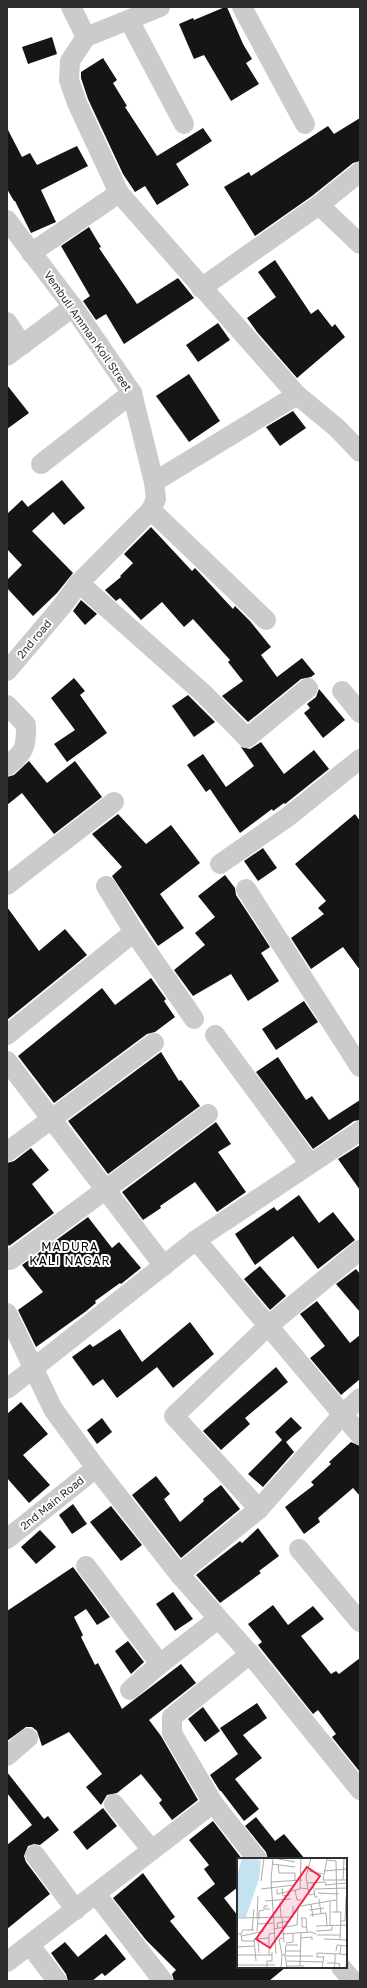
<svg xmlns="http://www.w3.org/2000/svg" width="367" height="1988" font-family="'Golos Text',sans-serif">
<rect width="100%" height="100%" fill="#fff"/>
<!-- building -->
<g fill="#151515">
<polygon points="225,7 227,7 243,44 252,59 246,63 259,84 231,101 204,55 194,59 179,24 193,18 194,20"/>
<polygon points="52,37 57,54 28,64 22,47"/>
<polygon points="103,58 117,80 113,83 127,106 125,107 157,156 203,128 212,141 176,164 189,185 157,205 145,186 135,192 123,174 88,99 81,78 81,72"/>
<polygon points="360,118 360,161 353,163 312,196 255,236 224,187 249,172 251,176 328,126 334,134"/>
<polygon points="7,128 22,157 30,153 37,165 77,146 88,166 41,190 56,222 31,233 15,201 14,201 7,189"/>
<polygon points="89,227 101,247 99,248 137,304 178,278 194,298 124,344 106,314 96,320 83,301 90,296 61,246"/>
<polygon points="275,260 311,314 318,309 332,327 335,324 345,337 297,378 257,332 247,318 276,297 258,272"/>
<polygon points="218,323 230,340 198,362 186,345"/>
<polygon points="189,374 220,421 189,442 156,396"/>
<polygon points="7,385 29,413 7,429"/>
<polygon points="293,411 306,428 280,446 266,427"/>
<polygon points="62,480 85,508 64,525 53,512 32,531 73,573 57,593 33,616 7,588 7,580 22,565 7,549 7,514 22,500 28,507"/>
<polygon points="151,527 192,571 195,568 233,609 235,606 250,621 271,647 261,655 277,677 302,658 315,674 311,677 301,679 248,722 222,696 243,681 228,662 230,660 193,619 184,627 162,602 141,620 120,598 116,601 105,590 121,577 120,576 133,563 124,554"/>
<polygon points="81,600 97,614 85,625 73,611"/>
<polygon points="74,678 85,691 80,695 107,733 67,762 54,744 75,730 51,698"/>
<polygon points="319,689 345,720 323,738 304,713 310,708 307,704 316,697"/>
<polygon points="188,695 215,722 194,737 172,706"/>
<polygon points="261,742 284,774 314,750 329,769 285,804 284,803 273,811 272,809 240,833 210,789 206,792 187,765 203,754 226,787 254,766 241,747 250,749"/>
<polygon points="29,761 47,783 75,761 102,797 54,834 22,793 7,805 7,777 14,775"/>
<polygon points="118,814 146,844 171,825 200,863 160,894 184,928 158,946 112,876 122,867 92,834"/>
<polygon points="355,814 360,821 360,970 343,947 311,969 291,938 324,914 318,908 326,901 295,864"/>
<polygon points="263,848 277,868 258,881 244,861"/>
<polygon points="225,875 235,888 236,895 270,947 261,953 279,981 248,1001 231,974 193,996 174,970 205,945 195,933 215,917 198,896"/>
<polygon points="7,907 39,951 65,929 87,955 7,1020"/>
<polygon points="151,978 166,999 164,1001 175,1017 155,1032 147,1034 54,1103 18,1056 102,988 115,1005"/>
<polygon points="304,1001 318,1022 276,1050 262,1029"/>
<polygon points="161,1052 179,1081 181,1080 200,1106 108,1174 68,1121"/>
<polygon points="278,1057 306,1100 312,1096 329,1120 360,1100 360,1120 354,1121 313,1149 256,1072"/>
<polygon points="216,1122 231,1144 218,1152 246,1192 217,1212 195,1182 160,1206 161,1208 143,1220 122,1192"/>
<polygon points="360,1145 360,1190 338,1159"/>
<polygon points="31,1148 49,1170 32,1184 54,1213 9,1246 7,1243 7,1163 14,1161"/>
<polygon points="299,1195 319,1223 333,1212 355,1240 318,1269 293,1236 255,1265 235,1234 274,1207 277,1211"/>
<polygon points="88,1217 112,1248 119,1242 141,1268 121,1284 120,1283 95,1301 96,1303 85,1312 36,1347 18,1310 43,1292 22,1265"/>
<polygon points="260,1266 286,1296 270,1310 244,1279"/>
<polygon points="356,1269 360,1274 360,1312 336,1284"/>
<polygon points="317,1301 350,1343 360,1335 360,1379 341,1395 310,1358 325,1346 300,1314"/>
<polygon points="190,1322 214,1354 173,1388 157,1367 117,1398 103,1379 93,1386 72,1357 90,1344 93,1347 120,1329 142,1362"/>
<polygon points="276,1367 288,1382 245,1418 250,1424 221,1450 203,1431"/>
<polygon points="21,1402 48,1434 23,1455 50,1485 29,1503 7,1478 7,1414"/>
<polygon points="291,1417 302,1428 286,1442 294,1452 263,1487 248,1474 282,1440 275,1432"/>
<polygon points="102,1418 112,1432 97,1444 87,1430"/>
<polygon points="351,1442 360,1446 360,1496 353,1488 318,1518 320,1522 304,1534 285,1507 314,1485 311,1482 331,1464 329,1462"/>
<polygon points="156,1476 170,1494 164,1499 180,1522 204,1501 203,1499 221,1485 240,1509 181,1558 132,1495"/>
<polygon points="73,1504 87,1524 72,1534 59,1515"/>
<polygon points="111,1506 142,1545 121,1561 90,1522"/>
<polygon points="258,1528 279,1556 259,1571 261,1573 220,1603 196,1575 240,1541 242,1543"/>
<polygon points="40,1530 56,1547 36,1564 21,1547"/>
<polygon points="73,1567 110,1617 97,1625 86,1609 74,1617 83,1635 81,1637 95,1665 98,1663 122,1709 181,1664 196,1683 149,1720 161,1736 198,1800 172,1820 159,1803 162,1800 141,1774 117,1793 107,1795 101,1805 86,1787 102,1774 69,1732 42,1746 37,1731 32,1727 26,1727 7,1741 7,1611"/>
<polygon points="173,1592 193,1619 175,1631 156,1604"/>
<polygon points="273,1605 288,1625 313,1606 324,1619 301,1636 331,1674 336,1671 339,1674 360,1658 360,1772 332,1737 336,1734 318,1710 313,1714 258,1645 262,1642 248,1624"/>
<polygon points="128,1641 144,1662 131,1674 115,1651"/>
<polygon points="257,1703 267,1718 243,1735 262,1758 235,1779 259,1809 244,1821 221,1791 220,1791 210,1775 238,1754 220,1728"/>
<polygon points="203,1707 220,1731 205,1742 188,1719"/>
<polygon points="7,1772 44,1819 48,1816 59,1830 40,1845 34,1844 28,1846 24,1856 26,1862 50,1894 7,1929 7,1845 32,1825 7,1793"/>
<polygon points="103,1808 117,1826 87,1850 73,1832"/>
<polygon points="256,1817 275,1841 284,1834 305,1859 268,1859 266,1852 245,1826"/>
<polygon points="213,1821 242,1859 238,1859 238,1887 224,1898 238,1916 238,1967 286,1967 269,1981 174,1981 172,1974 176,1970 146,1940 113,1898 143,1873 175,1917 170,1921 202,1960 230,1938 197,1898 215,1884 204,1869 209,1865 189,1840"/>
<polygon points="106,1934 126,1959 105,1976 102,1973 92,1981 68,1981 66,1974 51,1953 65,1942 78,1957"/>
</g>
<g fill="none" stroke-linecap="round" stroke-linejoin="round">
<!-- minor -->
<g stroke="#cbcbcb" stroke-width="20">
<polyline points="71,7 86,37 70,61 69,80 77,103 119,193 297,395"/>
<polyline points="242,7 305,124"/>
<polyline points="129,20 184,124"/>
<polyline points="86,37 160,7"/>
<polyline points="319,205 360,244"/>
<polyline points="7,220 73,307 132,393 154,482 156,499 151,510 79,583 62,606 7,671"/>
<polyline points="31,253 119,193"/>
<polyline points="201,288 319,205 360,172"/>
<polyline points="7,322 22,345"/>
<polyline points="7,356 73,307"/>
<polyline points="41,464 132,393"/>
<polyline points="154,482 297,395 337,428 360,452"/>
<polyline points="151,510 266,620"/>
<polyline points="79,583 204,694 247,738 308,688"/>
<polyline points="342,691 360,713"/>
<path d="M7 705 26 725C26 749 25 751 7 766"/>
<polyline points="220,864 289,816 360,759"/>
<polyline points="7,885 114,802"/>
<polyline points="106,886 134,932 194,1019"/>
<polyline points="246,889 360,1067"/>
<polyline points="7,1035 134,932"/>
<polyline points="215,1035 310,1164"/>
<polyline points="7,1061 164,1266"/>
<polyline points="7,1152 154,1043"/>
<polyline points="196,1240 360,1435"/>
<polyline points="10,1260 208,1114"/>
<polyline points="7,1313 53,1409 96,1468 179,1574 250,1654 360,1790"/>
<polyline points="7,1389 196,1240 360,1131"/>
<polyline points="259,1509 174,1416 268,1326 360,1250"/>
<polyline points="7,1539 96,1468"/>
<polyline points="299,1549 360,1622"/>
<polyline points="86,1566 160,1664 218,1619"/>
<polyline points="179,1574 259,1509 343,1414 360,1398"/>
<polyline points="130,1690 160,1664"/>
<polyline points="7,1756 28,1738"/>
<polyline points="213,1803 257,1859"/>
<polyline points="114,1804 152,1850"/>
<polyline points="35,1855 76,1910"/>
<polyline points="96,1894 163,1981"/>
<polyline points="30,1945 57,1981"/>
<polyline points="7,1962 213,1803 172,1733 172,1717 250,1654"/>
<polyline points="341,1967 353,1981"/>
</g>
</g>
<g text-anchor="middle" stroke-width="4" stroke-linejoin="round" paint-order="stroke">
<!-- street labels -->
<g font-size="11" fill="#2e2e2e" stroke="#fff">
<text transform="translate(88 331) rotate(55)" y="4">Vembuli Amman Koil Street</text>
<text transform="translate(34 639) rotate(-50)" y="4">2nd road</text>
<text transform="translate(52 1503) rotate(-39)" y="4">2nd Main Road</text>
</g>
<!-- neighbourhood labels -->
<g font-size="12" letter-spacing="1" fill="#000" stroke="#fff">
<text x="70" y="1251">MADURA<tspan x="70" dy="14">KALI NAGAR</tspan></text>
</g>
</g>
<!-- overview -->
<g transform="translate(237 1858)">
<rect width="110" height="110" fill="#fff"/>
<path d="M5 0 24 2 22 21 9 59H0V17Z" fill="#c5e3ee"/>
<path fill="none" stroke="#ababab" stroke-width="1" d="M36 0 34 22 39 96M37 0 58 4M90 1 86 22H110M90 2 99 3 100 54M35 6 58 9M41 7 42 15H58V22M72 13 86 16M87 13 110 11M106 22 107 1M24 23 27 0M34 24 65 22M70 25 88 24 89 27M76 25 78 39H81M88 27 110 25M45 30 46 38 52 37V34M63 30 71 31 72 37 78 36M24 31 57 27M40 31V36L63 31 64 0M71 31 69 19 74 0M78 31 110 30M58 32 60 42H64M81 35 102 36M82 41 84 55M28 43 54 41M43 44 44 59M74 46 76 59M31 48H27V51H33M64 48 99 42M72 52 87 50M95 54H104L103 82M73 57 89 55 90 68M45 59 47 84M0 60 56 59V48M64 60H69L70 74M65 60V69H70M20 61 21 38M22 61V53L27 52M103 63H108L109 39M21 66 36 65M93 67V44M79 68 110 67M41 70 40 65 53 63M36 71 60 67 61 50M15 72 17 51M20 73 21 61M79 73 95 72V67M0 76H4L5 83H17M4 76 6 72H17M45 76 74 74 79 76M80 77H103M5 78 27 73M21 80 22 95M32 80V97M64 80 75 79V82M87 81 110 82M49 85 56 84V75M104 88 103 96 110 97 109 110M0 89 17 88M49 93H64M99 93 100 87 110 88M98 96V105L103 106 102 110M0 97H35M45 97 42 81 46 80M48 97 49 87H61M49 98H76M87 99H80V95L103 96M19 103 17 81 32 80V76L37 75M50 103 86 104M90 105H98L97 110M0 107H38M50 108H67M63 108 64 75M30 110V103H35V94M44 110 45 97H48L50 110M85 110 87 98"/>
<path fill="#f22449" fill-opacity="0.15" stroke="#f22449" stroke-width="2" d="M70 9 83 18 33 90 19 81Z"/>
<rect width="110" height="110" fill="none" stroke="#2e2e2e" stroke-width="2"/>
</g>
<!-- border -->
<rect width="367" height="1988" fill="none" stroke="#2e2e2e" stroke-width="16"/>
</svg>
